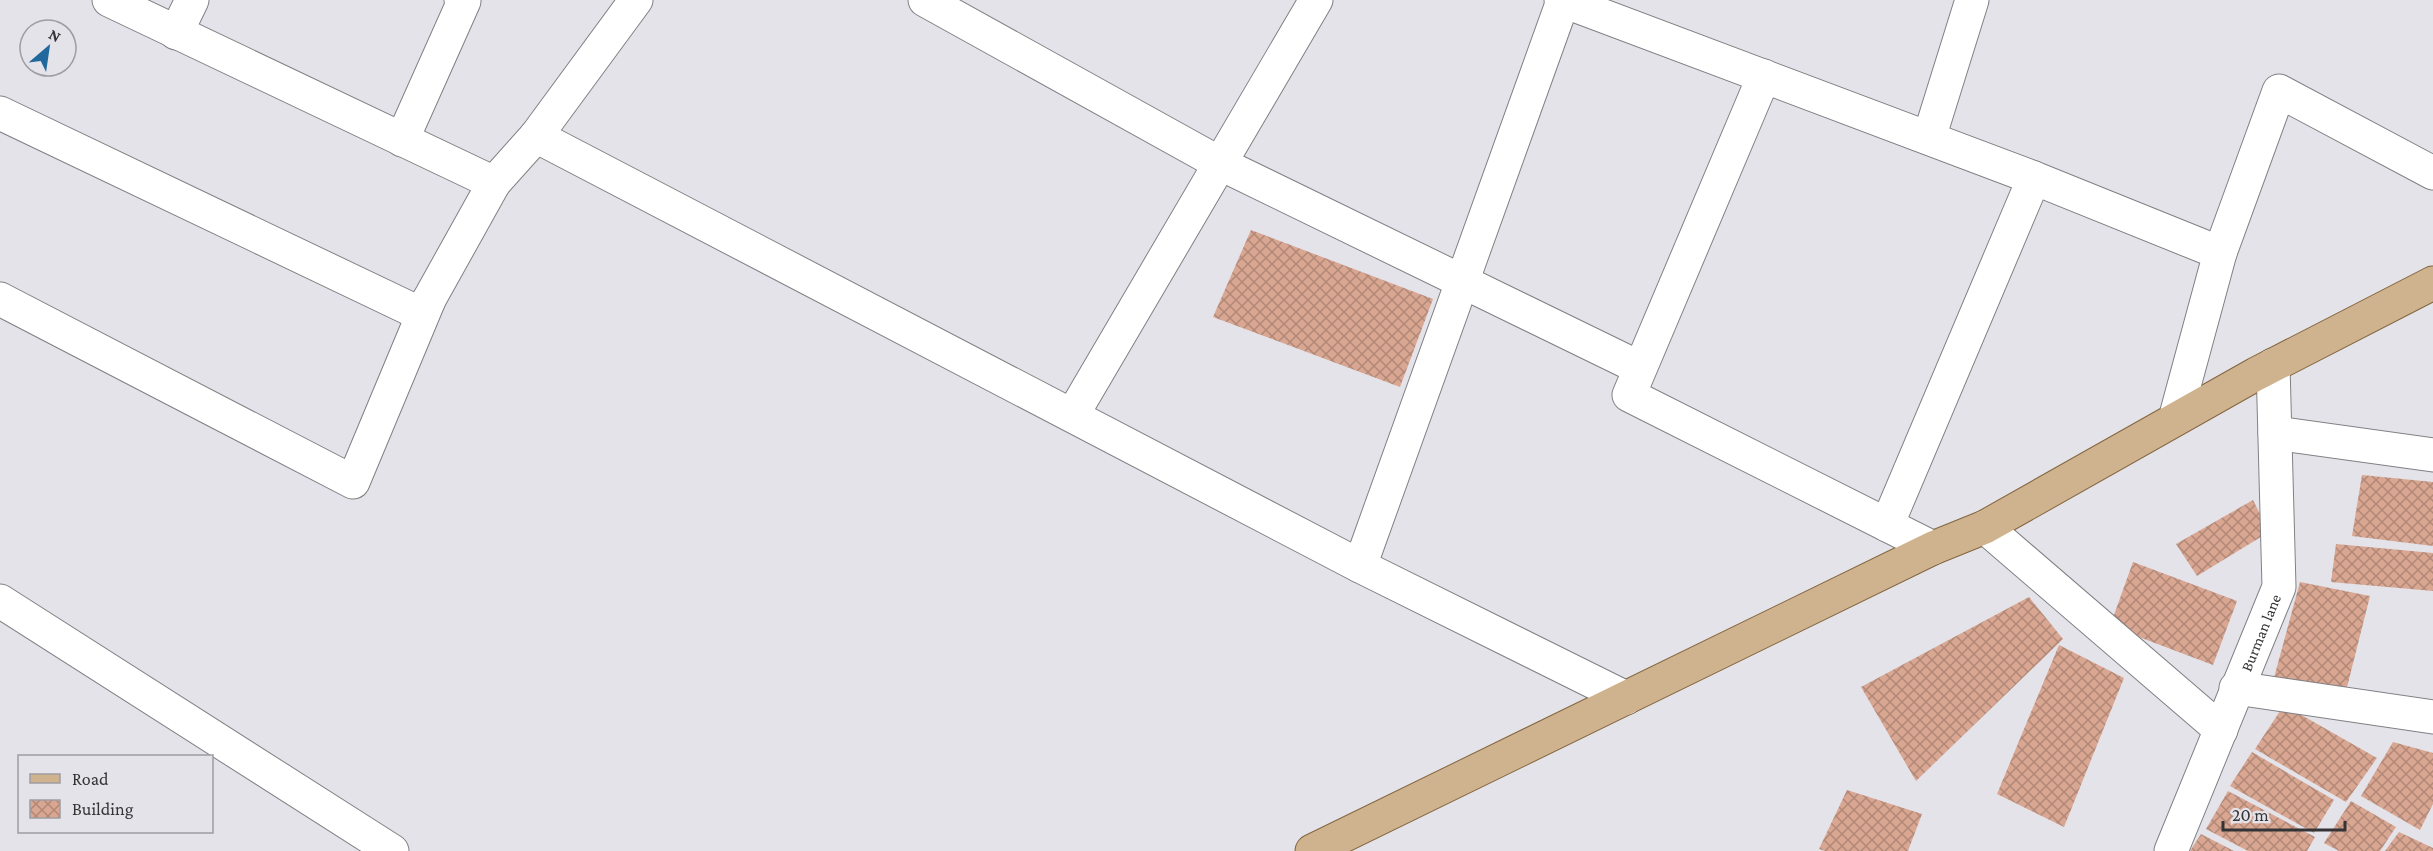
<svg xmlns="http://www.w3.org/2000/svg" width="2433" height="851" font-family="'Crimson Pro',serif">
<defs>
<pattern id="building-cross-hatch" width="8" height="8" patternUnits="userSpaceOnUse" patternTransform="scale(1.5)"><rect width="8" height="8" fill="#d9a692"/><path d="M0 0l8 8M0 8l8-8" fill="none" stroke="#b18878"/></pattern>
</defs>
<rect width="100%" height="100%" fill="#e4e3e9"/>
<!-- building -->
<g fill="url(#building-cross-hatch)">
<polygon points="1251,230 1433,299 1400,387 1213,317"/>
<polygon points="2362,475 2433,482 2433,546 2352,536"/>
<polygon points="2253,500 2269,532 2197,576 2176,544"/>
<polygon points="2336,544 2433,553 2433,591 2331,582"/>
<polygon points="2133,562 2237,601 2213,665 2110,626"/>
<polygon points="2300,582 2370,596 2345,695 2272,685"/>
<polygon points="2029,597 2063,639 1916,781 1861,687"/>
<polygon points="2059,645 2124,678 2064,827 1997,794"/>
<polygon points="2284,705 2377,758 2346,802 2255,749"/>
<polygon points="2393,742 2433,753 2433,804 2420,830 2361,796"/>
<polygon points="2252,752 2334,800 2314,833 2230,786"/>
<polygon points="1847,790 1922,814 1908,851 1825,851 1819,849"/>
<polygon points="2228,791 2315,837 2307,851 2248,851 2206,829"/>
<polygon points="2351,801 2396,827 2380,851 2339,851 2324,843"/>
<polygon points="2399,832 2433,848 2433,851 2385,851"/>
<polygon points="2201,834 2234,851 2190,851"/>
</g>
<g fill="none" stroke-linecap="round" stroke-linejoin="round">
<!-- minor casing -->
<g stroke="#808085" stroke-width="35">
<g id="minor">
<polyline points="109,0 494,183 536,136 636,0"/>
<polyline points="925,0 1219,163 1640,368"/>
<polyline points="1561,0 2034,178 2220,253 2175,419"/>
<polyline points="176,33 192,0"/>
<polyline points="1764,76 1629,395 1933,548"/>
<polyline points="0,113 421,314 494,183"/>
<polyline points="536,136 1360,566 1626,698"/>
<polyline points="1929,138 1972,0"/>
<polyline points="402,140 464,1 461,0"/>
<polyline points="2220,253 2279,91 2433,173"/>
<polyline points="0,299 353,482 429,300"/>
<polyline points="1073,414 1316,0"/>
<polyline points="2275,433 2433,455"/>
<polyline points="1887,525 2034,178"/>
<polyline points="1985,527 2221,730"/>
<polyline points="1360,566 1563,1"/>
<polyline points="0,601 392,851"/>
<polyline points="2236,688 2433,717"/>
<path id="s1" d="M2171 851 2279 587 2273 365"/>
</g>
</g>
<!-- major casing -->
<g stroke="#83653e" stroke-width="35">
<polyline id="major" points="1312,851 1933,548 1985,527 2256,374 2433,283"/>
</g>
<!-- minor -->
<use href="#minor" stroke="#fff" stroke-width="33"/>
<!-- major -->
<use href="#major" stroke="#ceb38e" stroke-width="33"/>
</g>
<g text-anchor="middle" stroke-width="4.5" stroke-linejoin="round" paint-order="stroke">
<!-- street labels -->
<g font-size="16" fill="#343436" stroke="#e4e3e9">
<text dy="6" stroke="none"><textPath href="#s1" startOffset="236">Burman lane</textPath></text>
</g>
</g>
<!-- legend -->
<rect x="18" y="755" width="195" height="78" fill="#e4e3e9" stroke="#9e9da1" stroke-width="1.5"/>
<rect x="30" y="774" width="30" height="9" fill="#ceb38e" stroke="#9e9da1" stroke-width="1.5"/>
<text x="72" y="785" font-size="18" fill="#343436">Road</text>
<rect x="30" y="800" width="30" height="18" fill="url(#building-cross-hatch)" stroke="#9e9da1" stroke-width="1.5"/>
<text x="72" y="815" font-size="18" fill="#343436">Building</text>
<!-- north arrow -->
<g transform="translate(48 48) rotate(29)"><circle r="28" fill="#e4e3e9" stroke="#9e9da1" stroke-width="1.5"/>
<path d="M0-4.5L10 22L0 15L-10 22Z" fill="#21689c"/>
<text y="-9" font-size="16" font-weight="bold" text-anchor="middle" fill="#343436">N</text>
</g>
<!-- scale -->
<path d="M2223 821v9h122v-9" fill="none" stroke="#343436" stroke-width="3"/>
<text x="2232" y="821" font-size="18" fill="#343436" stroke="#e4e3e9" stroke-width="4.5" paint-order="stroke">20 m</text>
</svg>
